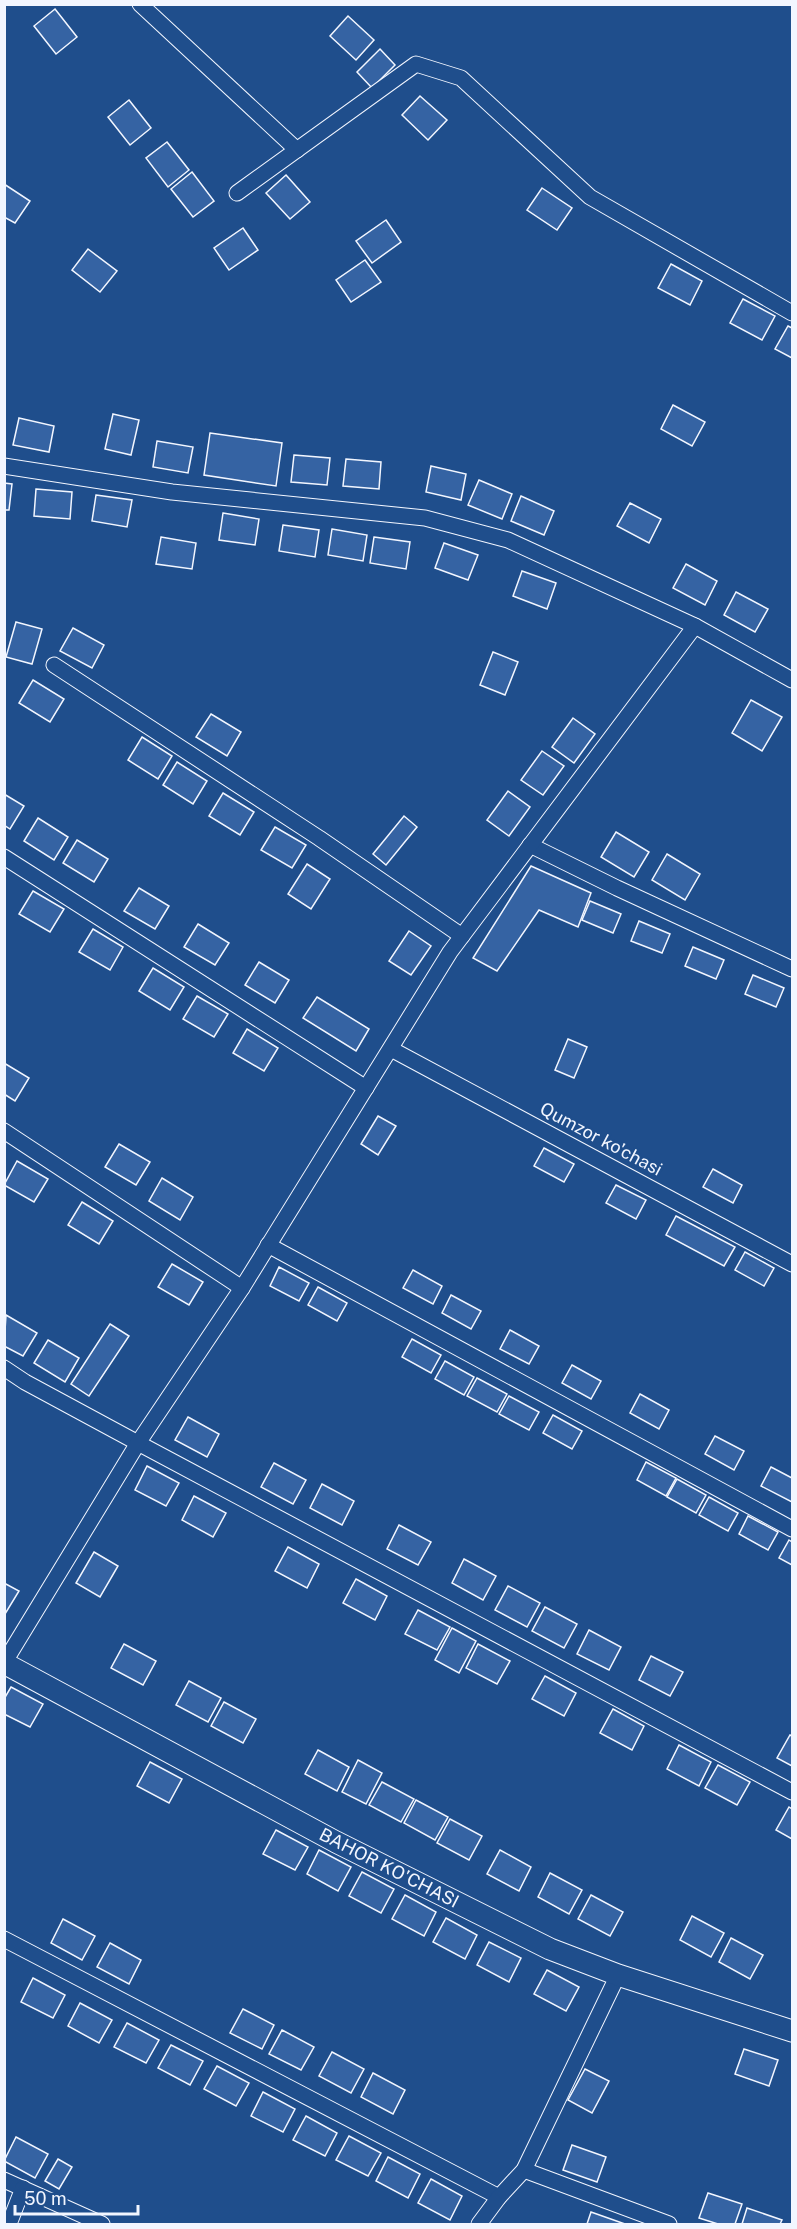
<svg xmlns="http://www.w3.org/2000/svg" width="797" height="2229" font-family="'Public Sans',sans-serif">
<rect width="100%" height="100%" fill="#1f4e8c"/>
<!-- building -->
<g fill="#3563a3" stroke="#f2f6ff" stroke-width="1.5">
<polygon points="55,9 77,37 56,54 34,26"/>
<polygon points="348,16 374,40 356,60 330,36"/>
<polygon points="380,49 395,65 372,88 357,72"/>
<polygon points="420,96 447,120 428,140 402,115"/>
<polygon points="129,100 151,128 130,145 108,117"/>
<polygon points="167,142 189,170 168,187 146,158"/>
<polygon points="192,172 214,201 193,217 171,189"/>
<polygon points="286,175 310,202 290,219 266,193"/>
<polygon points="4,184 30,201 15,223 4,217"/>
<polygon points="542,188 572,208 557,230 527,210"/>
<polygon points="386,220 401,242 372,263 356,241"/>
<polygon points="243,228 258,250 229,270 214,248"/>
<polygon points="88,249 117,271 100,292 72,270"/>
<polygon points="365,260 381,282 351,302 336,280"/>
<polygon points="671,264 702,281 690,305 658,288"/>
<polygon points="743,299 775,316 762,340 730,323"/>
<polygon points="788,326 792,328 792,358 775,349"/>
<polygon points="673,405 705,422 692,446 661,429"/>
<polygon points="113,414 139,420 131,455 105,449"/>
<polygon points="19,418 54,426 49,452 13,445"/>
<polygon points="210,433 282,443 276,486 204,475"/>
<polygon points="157,441 193,447 188,473 153,467"/>
<polygon points="294,455 330,458 327,485 291,482"/>
<polygon points="346,459 381,462 379,489 343,486"/>
<polygon points="431,466 466,474 461,500 426,492"/>
<polygon points="479,480 512,494 502,519 468,505"/>
<polygon points="4,483 12,484 9,510 4,510"/>
<polygon points="36,489 72,492 70,519 34,516"/>
<polygon points="96,495 132,500 127,527 92,521"/>
<polygon points="521,496 554,511 544,535 511,521"/>
<polygon points="630,503 661,519 649,543 617,526"/>
<polygon points="223,513 259,519 255,545 219,540"/>
<polygon points="283,525 319,530 315,557 279,551"/>
<polygon points="332,529 367,535 363,561 328,555"/>
<polygon points="161,537 196,543 192,569 156,564"/>
<polygon points="374,537 410,542 406,569 370,563"/>
<polygon points="444,543 478,555 468,580 435,568"/>
<polygon points="686,564 717,581 705,605 673,588"/>
<polygon points="522,571 556,583 547,609 513,596"/>
<polygon points="736,592 768,609 755,632 724,615"/>
<polygon points="16,622 42,629 32,664 6,657"/>
<polygon points="73,628 104,645 92,668 60,651"/>
<polygon points="493,652 518,662 505,695 480,685"/>
<polygon points="33,680 64,699 50,722 19,703"/>
<polygon points="751,700 782,717 762,751 732,733"/>
<polygon points="211,714 241,732 227,756 196,737"/>
<polygon points="573,718 595,734 574,763 552,747"/>
<polygon points="142,737 172,756 158,779 128,760"/>
<polygon points="542,751 564,766 543,795 521,780"/>
<polygon points="177,762 207,781 193,804 163,785"/>
<polygon points="508,791 530,807 509,836 487,820"/>
<polygon points="223,793 254,812 240,835 209,816"/>
<polygon points="4,794 24,806 10,829 4,825"/>
<polygon points="404,816 417,827 386,865 373,854"/>
<polygon points="38,818 68,837 54,860 24,841"/>
<polygon points="275,827 306,845 292,868 261,850"/>
<polygon points="616,832 649,852 634,877 601,857"/>
<polygon points="77,840 108,859 94,882 63,863"/>
<polygon points="667,854 700,874 685,900 652,880"/>
<polygon points="307,864 330,879 311,909 288,894"/>
<polygon points="531,866 591,893 578,927 539,910 497,971 473,958"/>
<polygon points="139,888 169,906 155,929 124,911"/>
<polygon points="33,891 64,909 50,932 19,914"/>
<polygon points="590,901 621,914 613,933 582,920"/>
<polygon points="639,921 670,934 662,953 631,941"/>
<polygon points="198,924 229,943 215,965 184,947"/>
<polygon points="93,929 123,947 110,970 79,952"/>
<polygon points="409,931 431,946 411,975 389,961"/>
<polygon points="693,947 724,960 716,979 685,966"/>
<polygon points="259,962 289,980 275,1003 245,985"/>
<polygon points="153,968 184,987 170,1010 139,991"/>
<polygon points="753,975 784,988 776,1007 745,994"/>
<polygon points="197,996 228,1014 214,1037 183,1019"/>
<polygon points="317,997 369,1029 356,1051 303,1018"/>
<polygon points="247,1029 278,1048 264,1071 233,1053"/>
<polygon points="568,1039 587,1047 574,1078 555,1070"/>
<polygon points="4,1063 29,1078 15,1101 4,1094"/>
<polygon points="378,1116 396,1126 378,1155 361,1144"/>
<polygon points="119,1144 150,1162 136,1185 105,1167"/>
<polygon points="544,1148 574,1164 564,1182 534,1166"/>
<polygon points="17,1161 48,1179 34,1202 4,1185"/>
<polygon points="713,1169 742,1185 733,1203 703,1187"/>
<polygon points="162,1178 193,1197 180,1220 149,1201"/>
<polygon points="616,1185 646,1200 636,1219 606,1203"/>
<polygon points="82,1202 113,1221 99,1244 68,1225"/>
<polygon points="676,1216 735,1247 724,1266 666,1235"/>
<polygon points="745,1252 774,1268 764,1286 735,1270"/>
<polygon points="172,1264 203,1282 189,1305 158,1287"/>
<polygon points="279,1267 309,1283 299,1301 270,1286"/>
<polygon points="413,1270 442,1286 433,1304 403,1288"/>
<polygon points="318,1287 347,1303 337,1321 308,1305"/>
<polygon points="451,1295 481,1311 471,1329 442,1313"/>
<polygon points="6,1315 37,1333 23,1356 4,1346"/>
<polygon points="110,1324 129,1336 89,1396 71,1384"/>
<polygon points="510,1330 539,1346 529,1364 500,1349"/>
<polygon points="412,1339 441,1355 431,1373 402,1357"/>
<polygon points="48,1340 79,1358 65,1382 34,1363"/>
<polygon points="445,1361 474,1377 464,1395 435,1379"/>
<polygon points="572,1365 601,1381 591,1399 562,1383"/>
<polygon points="477,1378 507,1394 497,1412 467,1396"/>
<polygon points="640,1394 669,1410 659,1429 630,1413"/>
<polygon points="509,1396 539,1412 529,1430 499,1414"/>
<polygon points="553,1415 582,1431 572,1449 543,1433"/>
<polygon points="188,1417 219,1434 207,1457 175,1440"/>
<polygon points="715,1436 744,1451 734,1470 705,1454"/>
<polygon points="646,1462 676,1478 666,1496 637,1480"/>
<polygon points="274,1463 306,1480 293,1504 261,1487"/>
<polygon points="147,1466 179,1483 166,1506 135,1490"/>
<polygon points="771,1467 792,1478 792,1502 761,1486"/>
<polygon points="677,1479 706,1495 696,1513 667,1497"/>
<polygon points="322,1484 354,1501 342,1525 310,1508"/>
<polygon points="194,1496 226,1513 213,1537 182,1520"/>
<polygon points="709,1497 738,1513 728,1531 699,1515"/>
<polygon points="748,1516 778,1532 768,1550 739,1534"/>
<polygon points="399,1525 431,1542 418,1565 387,1549"/>
<polygon points="789,1540 792,1542 792,1565 779,1558"/>
<polygon points="288,1547 319,1564 307,1588 275,1571"/>
<polygon points="94,1552 118,1566 100,1597 76,1583"/>
<polygon points="464,1559 496,1576 483,1600 452,1583"/>
<polygon points="356,1579 387,1596 375,1620 343,1603"/>
<polygon points="4,1583 19,1591 5,1614 4,1614"/>
<polygon points="508,1586 540,1603 527,1627 495,1610"/>
<polygon points="545,1607 577,1624 564,1648 532,1631"/>
<polygon points="418,1610 450,1627 437,1650 405,1634"/>
<polygon points="452,1628 476,1641 459,1673 435,1660"/>
<polygon points="589,1630 621,1647 609,1670 577,1654"/>
<polygon points="124,1644 156,1661 143,1685 111,1668"/>
<polygon points="478,1644 510,1661 497,1684 466,1668"/>
<polygon points="651,1656 683,1672 670,1696 639,1680"/>
<polygon points="545,1676 576,1693 564,1716 532,1699"/>
<polygon points="189,1681 221,1698 208,1722 176,1705"/>
<polygon points="11,1687 43,1704 30,1727 4,1714 4,1699"/>
<polygon points="224,1702 256,1719 243,1743 211,1726"/>
<polygon points="613,1709 644,1726 632,1750 600,1733"/>
<polygon points="790,1735 792,1736 792,1766 777,1758"/>
<polygon points="679,1745 711,1762 699,1786 667,1769"/>
<polygon points="318,1750 349,1767 337,1791 305,1774"/>
<polygon points="358,1760 382,1773 366,1804 342,1792"/>
<polygon points="150,1762 182,1779 169,1803 137,1786"/>
<polygon points="718,1765 750,1782 737,1805 705,1788"/>
<polygon points="382,1782 414,1799 401,1822 369,1805"/>
<polygon points="416,1800 448,1817 435,1840 404,1823"/>
<polygon points="789,1807 792,1809 792,1839 776,1830"/>
<polygon points="450,1819 482,1836 469,1860 437,1843"/>
<polygon points="276,1830 308,1847 295,1870 263,1854"/>
<polygon points="319,1850 351,1867 338,1891 307,1874"/>
<polygon points="500,1850 531,1867 519,1891 487,1874"/>
<polygon points="362,1872 394,1889 381,1913 349,1896"/>
<polygon points="550,1873 582,1890 569,1914 538,1897"/>
<polygon points="405,1895 436,1912 424,1936 392,1919"/>
<polygon points="591,1895 623,1912 610,1936 578,1919"/>
<polygon points="692,1916 724,1933 711,1957 680,1940"/>
<polygon points="446,1918 477,1935 465,1959 433,1942"/>
<polygon points="63,1919 95,1936 82,1960 51,1943"/>
<polygon points="731,1938 763,1955 750,1979 719,1962"/>
<polygon points="489,1942 521,1958 509,1982 477,1965"/>
<polygon points="110,1943 141,1960 129,1984 97,1967"/>
<polygon points="547,1970 579,1987 566,2011 534,1994"/>
<polygon points="33,1978 65,1995 53,2018 21,2002"/>
<polygon points="80,2003 112,2020 99,2043 68,2026"/>
<polygon points="243,2009 274,2025 262,2049 230,2033"/>
<polygon points="127,2023 159,2040 146,2063 114,2047"/>
<polygon points="282,2030 314,2047 301,2070 269,2054"/>
<polygon points="171,2045 203,2061 190,2085 158,2068"/>
<polygon points="744,2049 778,2060 769,2086 735,2074"/>
<polygon points="332,2052 364,2069 351,2093 319,2076"/>
<polygon points="217,2066 249,2083 236,2106 204,2089"/>
<polygon points="585,2069 609,2081 592,2113 568,2100"/>
<polygon points="373,2073 405,2090 393,2114 361,2097"/>
<polygon points="263,2092 295,2109 283,2132 251,2116"/>
<polygon points="306,2116 337,2133 325,2156 293,2140"/>
<polygon points="349,2136 381,2153 368,2176 336,2160"/>
<polygon points="16,2137 48,2154 35,2178 4,2161"/>
<polygon points="572,2145 606,2157 597,2182 563,2170"/>
<polygon points="388,2157 420,2174 408,2198 376,2181"/>
<polygon points="58,2159 72,2167 59,2189 45,2181"/>
<polygon points="431,2179 462,2196 450,2220 418,2203"/>
<polygon points="708,2193 742,2204 735,2224 718,2224 699,2218"/>
<polygon points="747,2208 782,2220 780,2224 742,2224"/>
<polygon points="591,2212 625,2224 587,2224"/>
</g>
<g fill="none" stroke-linecap="round" stroke-linejoin="round">
<!-- street casing -->
<g stroke="#f2f6ff" stroke-width="17">
<g id="street">
<polyline points="140,4 297,150"/>
<polyline points="237,193 416,64 461,78 590,197 792,313"/>
<polyline points="4,466 172,492 425,518 508,540 695,626 792,680"/>
<polyline points="54,665 319,838 462,936"/>
<polyline points="530,845 617,888 792,969"/>
<polyline points="4,857 366,1088"/>
<polyline points="391,1049 792,1264"/>
<polyline points="4,1131 242,1288"/>
<polyline points="268,1245 792,1529"/>
<polyline points="4,1368 25,1382 138,1443 792,1792"/>
<polyline points="4,1663 138,1443 242,1288 450,952 695,626"/>
<polyline points="4,1939 499,2197"/>
<polyline points="524,2170 669,2224"/>
<polyline points="4,2180 102,2224"/>
<polyline points="9,2224 23,2188"/>
<polyline points="479,2224 499,2197 524,2170 618,1975"/>
</g>
</g>
<!-- secondary casing -->
<g stroke="#f2f6ff" stroke-width="23">
<polyline id="secondary" points="4,1663 336,1842 550,1949 618,1975 792,2031"/>
</g>
<!-- street -->
<use href="#street" stroke="#1f4e8c" stroke-width="15"/>
<!-- secondary -->
<use href="#secondary" stroke="#1f4e8c" stroke-width="21"/>
</g>
<g text-anchor="middle" stroke-width="4.5" stroke-linejoin="round" paint-order="stroke">
<!-- street labels -->
<g font-size="18" fill="#f2f6ff" stroke="#1f4e8c">
<text transform="translate(601 1139) rotate(28)" y="6">Qumzor ko'chasi</text>
<text transform="translate(389 1868) rotate(27)" y="6">BAHOR KO'CHASI</text>
</g>
</g>
<!-- border -->
<rect width="797" height="2229" fill="none" stroke="#f2f6ff" stroke-width="12"/>
<!-- scale -->
<path d="M15 2205v9h123v-9" fill="none" stroke="#f2f6ff" stroke-width="3"/>
<text x="24" y="2205" font-size="18" fill="#f2f6ff" stroke="#1f4e8c" stroke-width="4.5" paint-order="stroke">50 m</text>
</svg>
